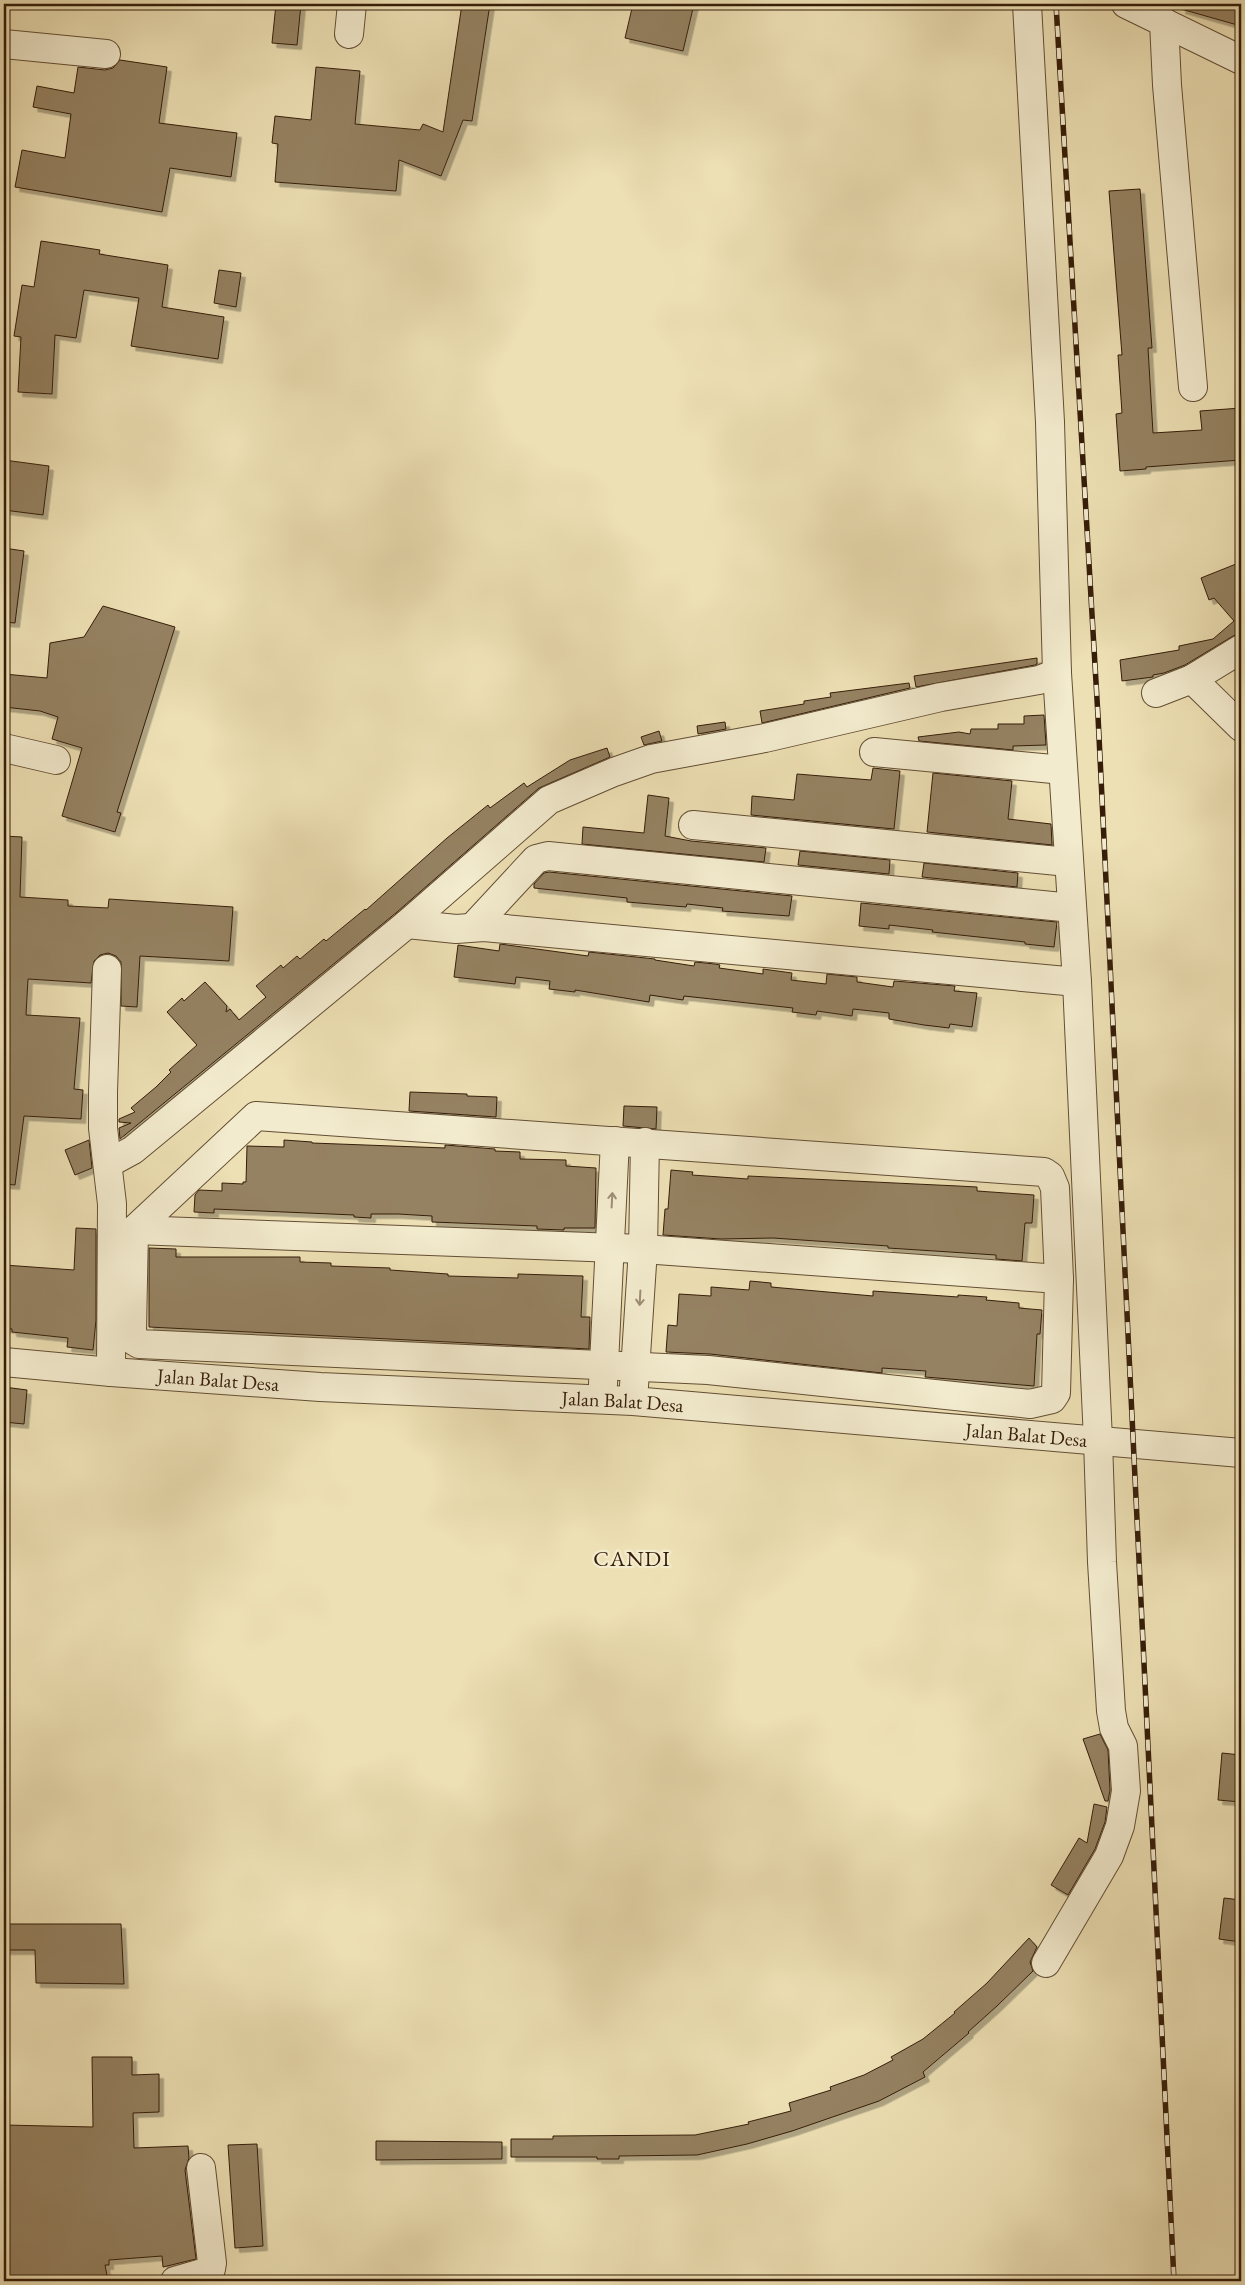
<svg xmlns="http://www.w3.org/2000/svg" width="1245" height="2285" font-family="'EB Garamond',serif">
<defs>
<filter id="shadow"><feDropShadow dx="4.5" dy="4.5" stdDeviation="0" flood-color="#0004"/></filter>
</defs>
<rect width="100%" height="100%" fill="#ede0b4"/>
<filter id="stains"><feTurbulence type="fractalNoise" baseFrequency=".004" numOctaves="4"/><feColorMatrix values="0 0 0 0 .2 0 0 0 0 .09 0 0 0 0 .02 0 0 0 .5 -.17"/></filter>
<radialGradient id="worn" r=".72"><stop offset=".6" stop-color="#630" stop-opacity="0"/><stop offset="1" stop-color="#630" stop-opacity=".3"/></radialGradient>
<!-- building -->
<g fill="#958262" stroke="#351d09" filter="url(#shadow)">
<polygon points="276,4 301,4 297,45 272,43"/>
<polygon points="462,4 490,4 472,121 463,120 441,176 399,160 396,191 275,182 278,144 272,143 275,116 311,120 316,67 360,71 355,124 420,130 423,124 443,132"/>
<polygon points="633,4 694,4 683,51 625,38"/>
<polygon points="1182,4 1241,4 1241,26 1181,9"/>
<polygon points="120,60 167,67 159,123 237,133 231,177 170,168 162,212 15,187 22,150 65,158 71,114 33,107 37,86 74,93 78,67 105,70 113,68"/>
<polygon points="1140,189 1152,348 1148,348 1153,433 1202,430 1200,411 1241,408 1241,460 1146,467 1146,469 1120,471 1116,414 1122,413 1118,355 1122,355 1109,191"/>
<polygon points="41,241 100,250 99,254 168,265 162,307 224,317 218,359 131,346 139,298 84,290 76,338 55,335 52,394 18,392 21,337 14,336 22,285 34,287"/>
<polygon points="219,270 241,273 236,307 214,303"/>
<polygon points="4,460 49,466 43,515 4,510"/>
<polygon points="4,548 24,551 15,623 4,622"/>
<polygon points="1241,562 1241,633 1233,636 1185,665 1164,673 1153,675 1153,677 1122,681 1120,660 1179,650 1179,646 1213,639 1234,621 1214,598 1209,600 1201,578"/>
<polygon points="103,606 175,627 117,812 121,813 115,832 62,816 82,748 52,739 58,717 40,711 4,707 4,674 47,678 50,643 84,637"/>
<polygon points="1037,658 1037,664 1035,665 916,687 914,676"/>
<polygon points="909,683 910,688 762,723 760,711 804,704 804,701 831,697 830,693"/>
<polygon points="1044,715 1046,745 1013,746 1013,750 919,741 918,737 959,732 970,734 971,729 998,729 998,724 1024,724 1024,716"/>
<polygon points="725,722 726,729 698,734 697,726"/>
<polygon points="659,731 662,741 644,745 641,737"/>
<polygon points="607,748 610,757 539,788 397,912 120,1139 119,1128 131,1123 119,1122 119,1119 135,1112 131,1108 156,1087 171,1072 169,1070 197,1045 167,1012 182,998 184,1001 205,982 227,1006 226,1012 230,1009 239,1020 266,997 256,986 281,965 283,968 297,956 300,959 324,939 326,941 365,909 366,910 447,838 488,805 490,808 524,783 527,787 570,760"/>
<polygon points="873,768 900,771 894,829 751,815 752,796 794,800 797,774 871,780"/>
<polygon points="933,773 1012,781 1008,819 1051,824 1052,845 927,832"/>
<polygon points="648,795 669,798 665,836 691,841 766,848 764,862 582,844 583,827 644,833"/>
<polygon points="4,836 22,837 20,897 68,900 68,906 108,908 109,899 233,907 229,961 140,956 137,1007 121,1006 121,962 116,956 108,953 100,955 94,961 91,983 28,979 26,1015 80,1018 74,1089 83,1090 81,1119 24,1116 15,1185 4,1184"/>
<polygon points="800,851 890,860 889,874 798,865"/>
<polygon points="924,863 1018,873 1017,887 922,877"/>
<polygon points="549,872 792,896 789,916 722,911 723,908 687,904 686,907 627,902 627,898 534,888 534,884 544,873"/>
<polygon points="861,903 1057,922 1054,947 1025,944 1025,942 932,932 933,930 889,925 889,929 859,926"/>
<polygon points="500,944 588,956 589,952 655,959 655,960 694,966 695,962 715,964 720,965 719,968 763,974 763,969 792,973 791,980 826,984 827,974 857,977 857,982 893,987 894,981 955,986 954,991 977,993 972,1027 950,1024 949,1028 924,1025 889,1019 889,1013 853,1009 852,1016 817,1011 816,1015 792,1012 793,1008 684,996 683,1000 650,995 649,1002 575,990 575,992 549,989 550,981 516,977 515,984 454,977 458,945 499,951"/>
<polygon points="410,1092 467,1094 467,1096 497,1097 496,1117 409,1111"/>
<polygon points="624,1106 657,1107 656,1129 623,1126"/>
<polygon points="89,1140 92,1168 75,1175 65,1150"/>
<polygon points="284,1140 312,1142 312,1143 445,1148 445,1145 495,1149 495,1151 520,1152 520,1159 566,1160 566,1166 596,1168 595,1228 564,1228 564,1230 537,1229 537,1226 432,1222 432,1216 398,1214 371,1214 371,1218 354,1217 354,1215 214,1209 214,1213 194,1212 195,1195 199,1190 222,1191 222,1183 243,1184 243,1182 246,1182 247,1146 284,1147"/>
<polygon points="671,1170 693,1172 692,1175 748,1179 748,1176 958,1186 977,1187 977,1191 1034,1195 1032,1223 1025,1223 1022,1261 996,1259 996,1255 888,1248 888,1246 773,1238 721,1239 663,1235 665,1209 668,1209"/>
<polygon points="76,1228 96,1229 96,1320 93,1350 67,1347 68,1338 12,1332 12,1329 4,1328 4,1265 74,1270"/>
<polygon points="149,1248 176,1249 176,1257 300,1257 300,1262 331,1263 331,1266 390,1268 390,1270 448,1274 448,1276 518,1278 518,1274 583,1276 581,1317 590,1317 589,1349 149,1327"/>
<polygon points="750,1281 771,1283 771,1287 873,1296 873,1291 958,1297 958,1295 987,1297 986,1300 1019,1303 1019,1308 1042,1310 1040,1334 1037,1334 1034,1386 925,1377 926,1371 882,1368 882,1373 710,1354 666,1352 668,1325 677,1326 679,1294 711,1296 711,1287 749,1290"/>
<polygon points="4,1387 27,1390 24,1424 4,1422"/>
<polygon points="1100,1734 1108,1750 1110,1790 1108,1801 1105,1801 1083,1739"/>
<polygon points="1222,1753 1241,1755 1241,1802 1218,1800"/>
<polygon points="1094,1804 1107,1807 1105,1822 1095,1849 1068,1895 1051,1885 1079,1838 1087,1843"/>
<polygon points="1224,1898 1241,1900 1241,1942 1219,1939"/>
<polygon points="4,1924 121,1924 124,1984 36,1983 35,1950 4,1950"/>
<polygon points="1029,1938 1037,1947 1030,1962 1033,1971 997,2006 968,2032 969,2033 923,2072 925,2077 879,2101 792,2131 747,2144 697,2155 619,2156 619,2159 597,2159 597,2157 511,2157 511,2139 553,2139 553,2136 695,2135 749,2124 748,2122 791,2111 789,2103 831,2090 830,2087 864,2075 893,2060 891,2057 923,2039 955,2013 954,2012 987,1983"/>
<polygon points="92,2057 132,2057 132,2075 159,2074 159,2112 133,2113 134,2148 188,2146 189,2158 185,2170 196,2259 163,2267 162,2256 109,2260 109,2265 105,2265 108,2281 4,2281 4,2125 93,2127"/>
<polygon points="376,2141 502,2142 502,2159 376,2160"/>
<polygon points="257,2144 263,2246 235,2248 228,2145"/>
</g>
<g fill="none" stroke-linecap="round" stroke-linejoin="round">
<!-- minor casing -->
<g stroke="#634e34" stroke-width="30">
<g id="minor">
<polyline points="1027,4 1050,422 1057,673 1077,982 1098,1440 1102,1562 1111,1711 1114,1728 1123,1746 1126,1791 1120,1826 1109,1856 1046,1963"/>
<polyline points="1126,4 1241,60"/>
<polyline points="1164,22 1167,85 1193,387"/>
<polyline points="349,34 352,4"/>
<polyline points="4,44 106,54"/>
<polyline points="1241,649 1192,679 1241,727"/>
<polyline points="1156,693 1192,679"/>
<polyline points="4,748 56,760"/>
<polyline points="874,752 1063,770"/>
<polyline points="693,825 1068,862"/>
<polyline points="407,924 456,929 484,927 1077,982"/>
<polyline points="473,927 536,859 548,856 1072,908"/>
<polyline points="107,969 103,1092 103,1128 112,1204 111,1372"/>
<polygon points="256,1116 1044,1172 1050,1176 1055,1188 1059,1279 1056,1393 1052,1399 1030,1404 708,1370 139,1344 134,1341 132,1330 134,1230"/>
<polyline points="109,1163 133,1150 407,924 549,800 614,772 651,759 765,738 941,697 1039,680 1057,673"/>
<polyline points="134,1230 643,1249 1059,1279"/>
<path id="s1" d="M4 1362 111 1372 320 1387 633 1401 1241 1453"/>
<polyline points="603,1384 615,1141"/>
<polyline points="634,1386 643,1249 645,1142"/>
<polyline points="175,2281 206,2272 211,2269 212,2263 201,2168"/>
</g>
</g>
<!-- minor -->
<use href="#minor" stroke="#f3ebce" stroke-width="28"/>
<!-- rail casing -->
<g stroke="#351d09" stroke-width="5.5">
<polyline id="rail" points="1056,4 1098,716 1174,2281"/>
</g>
<!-- rail -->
<use href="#rail" stroke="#f3ebce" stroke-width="4" stroke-dasharray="11" stroke-linecap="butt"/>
</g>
<!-- one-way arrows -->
<defs><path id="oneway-shaft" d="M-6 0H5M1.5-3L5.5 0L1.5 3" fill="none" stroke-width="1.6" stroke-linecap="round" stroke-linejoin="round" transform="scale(1.25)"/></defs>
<g stroke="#9e8e75">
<use href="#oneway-shaft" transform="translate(612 1200) rotate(-87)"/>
<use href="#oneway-shaft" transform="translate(640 1298) rotate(93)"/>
</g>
<g text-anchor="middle" stroke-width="4.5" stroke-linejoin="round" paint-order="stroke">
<!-- street labels -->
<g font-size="20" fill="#351d09" stroke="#f3ebce">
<text dy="7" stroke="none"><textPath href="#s1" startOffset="215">Jalan Balat Desa</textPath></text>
<text dy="7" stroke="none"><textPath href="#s1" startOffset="620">Jalan Balat Desa</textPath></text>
<text dy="7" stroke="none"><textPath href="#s1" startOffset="1025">Jalan Balat Desa</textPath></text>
</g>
<!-- quarter labels -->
<g font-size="22" letter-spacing="1" fill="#351d09" stroke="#f3ebce">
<text x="632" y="1566">CANDI</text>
</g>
</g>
<!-- margin -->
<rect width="1245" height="2285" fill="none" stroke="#ede0b4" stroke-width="20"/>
<rect x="5" y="5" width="1235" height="2275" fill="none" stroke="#351d09" stroke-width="2.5"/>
<rect x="10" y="10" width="1225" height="2265" fill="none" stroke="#351d09"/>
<rect width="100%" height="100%" filter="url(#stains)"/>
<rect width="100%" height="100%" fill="url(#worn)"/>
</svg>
